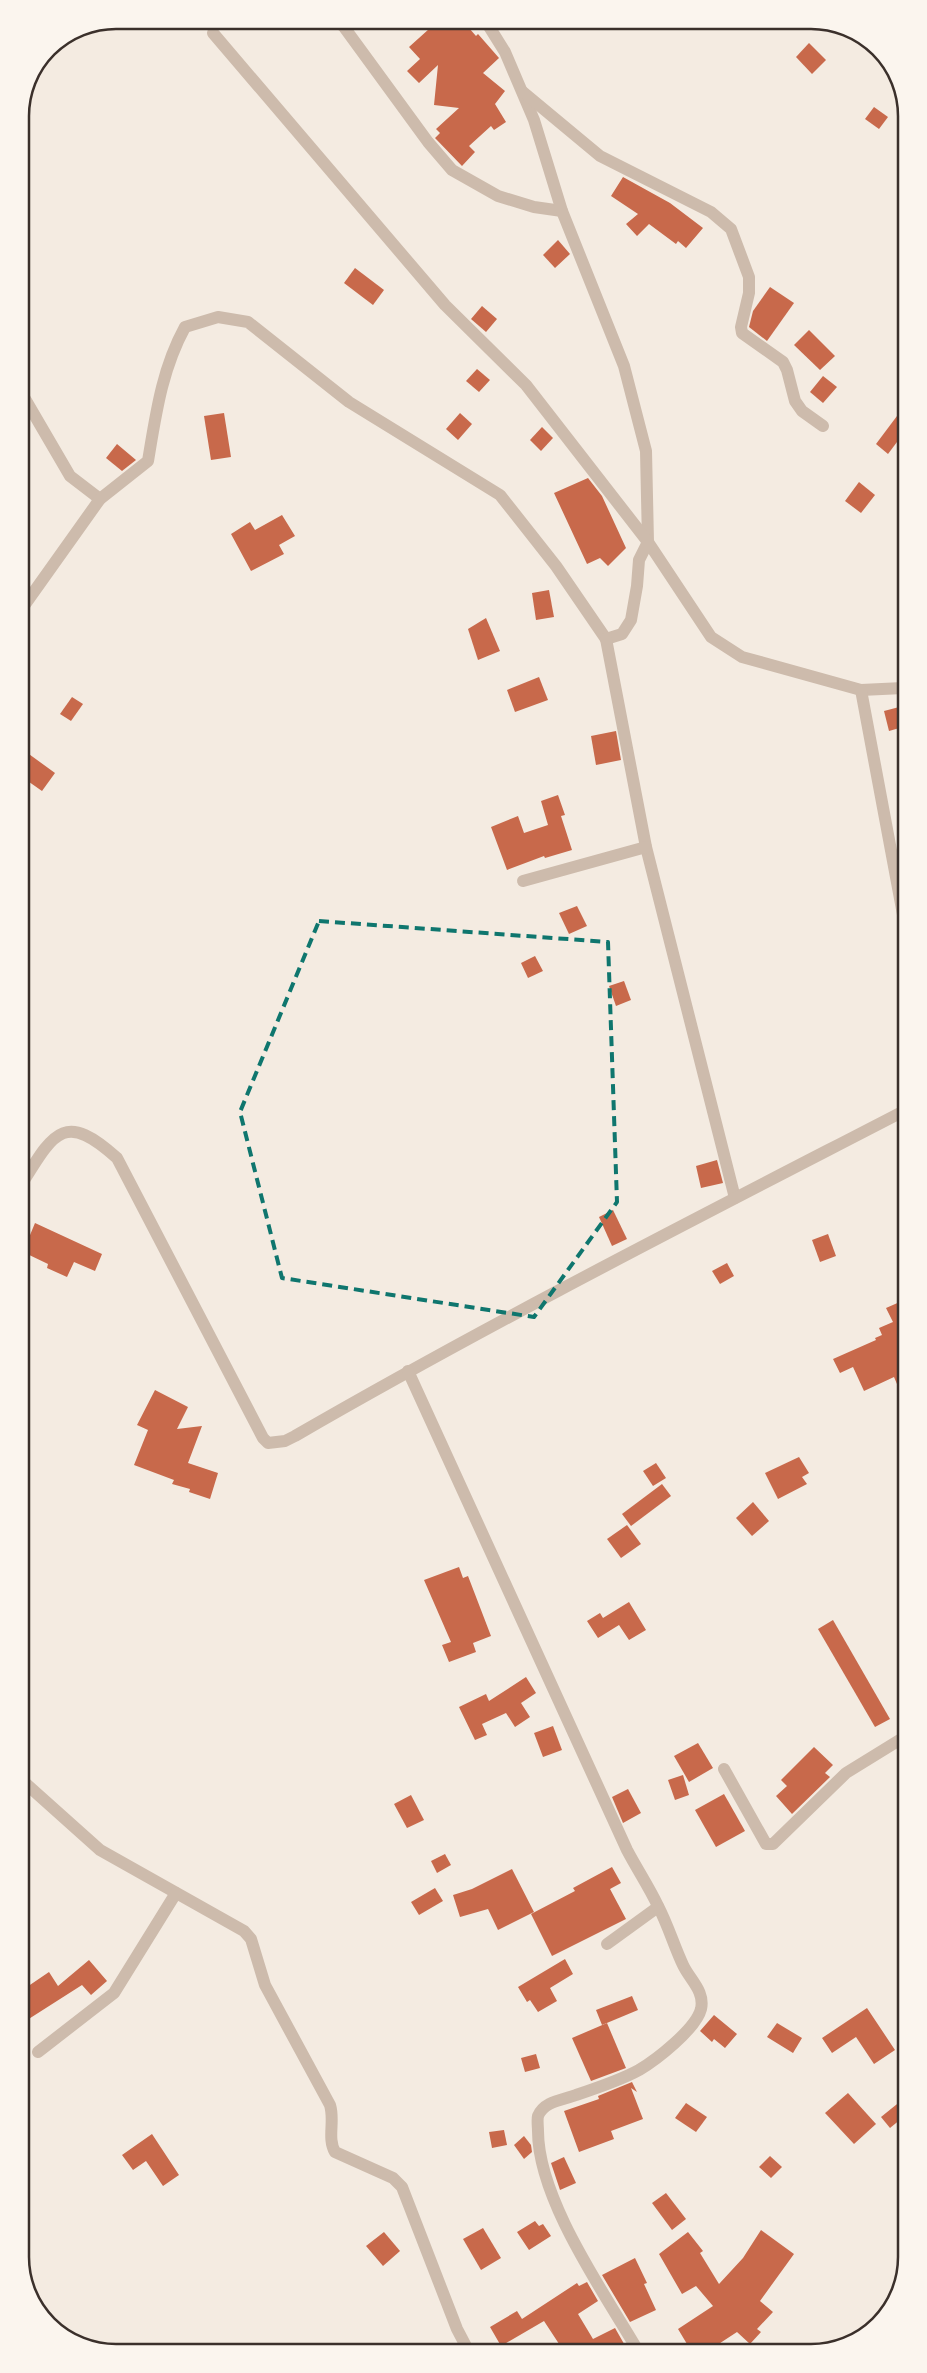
<svg xmlns="http://www.w3.org/2000/svg" width="927" height="2373" font-family="Inter,sans-serif">
<rect width="100%" height="100%" fill="#f4ebe1"/>
<!-- building -->
<g fill="#c8694b">
<polygon points="439,20 462,20 476,36 478,34 499,58 483,73 505,91 495,104 506,122 494,130 491,126 469,146 475,152 462,166 435,138 440,133 436,129 459,108 434,105 438,65 419,83 407,71 420,59 409,47"/>
<polygon points="809,43 826,60 812,74 796,57"/>
<polygon points="874,107 888,117 879,129 865,119"/>
<polygon points="623,177 670,203 703,228 686,248 678,241 676,244 649,224 637,236 626,224 638,214 611,196"/>
<polygon points="558,240 570,254 555,268 543,255"/>
<polygon points="355,268 384,290 373,305 344,283"/>
<polygon points="770,287 794,303 767,341 749,327 753,311"/>
<polygon points="482,306 497,319 486,332 471,319"/>
<polygon points="809,330 835,356 820,370 794,345"/>
<polygon points="477,369 490,380 479,392 466,381"/>
<polygon points="823,376 837,387 823,403 810,392"/>
<polygon points="903,408 903,434 888,454 876,444"/>
<polygon points="224,413 231,457 211,460 204,416"/>
<polygon points="460,413 472,424 458,440 446,429"/>
<polygon points="542,427 553,438 541,451 530,440"/>
<polygon points="117,444 136,460 122,471 106,458"/>
<polygon points="588,478 602,496 626,548 608,566 600,558 587,564 554,493"/>
<polygon points="859,482 875,495 861,513 845,501"/>
<polygon points="282,515 295,536 279,545 284,554 251,571 231,534 250,522 255,530"/>
<polygon points="549,590 554,617 536,620 532,593"/>
<polygon points="486,618 500,651 478,660 468,629"/>
<polygon points="539,677 548,700 515,712 507,690"/>
<polygon points="72,697 83,704 71,721 60,714"/>
<polygon points="903,706 903,727 889,731 884,711"/>
<polygon points="616,731 621,760 596,765 591,736"/>
<polygon points="22,749 55,773 42,791 22,777"/>
<polygon points="558,795 565,815 561,816 572,850 545,858 544,856 507,870 491,827 518,816 524,833 548,825 541,801"/>
<polygon points="577,906 587,926 569,934 559,913"/>
<polygon points="535,956 543,971 528,978 521,963"/>
<polygon points="624,981 631,1000 616,1006 609,986"/>
<polygon points="717,1160 723,1183 701,1188 696,1166"/>
<polygon points="613,1210 627,1239 612,1246 599,1217"/>
<polygon points="35,1223 102,1254 95,1271 74,1262 67,1277 47,1268 48,1264 23,1252"/>
<polygon points="828,1234 836,1256 820,1262 812,1240"/>
<polygon points="727,1263 734,1276 720,1284 712,1271"/>
<polygon points="902,1301 905,1309 905,1403 894,1377 864,1391 853,1367 840,1373 833,1359 876,1340 875,1338 882,1335 879,1328 893,1322 886,1308"/>
<polygon points="155,1390 188,1407 177,1429 202,1426 188,1463 218,1473 210,1499 189,1492 190,1489 172,1484 174,1480 134,1465 148,1430 137,1425"/>
<polygon points="799,1457 809,1473 802,1477 807,1484 778,1499 765,1473"/>
<polygon points="656,1463 666,1478 653,1486 643,1471"/>
<polygon points="662,1484 671,1496 631,1526 622,1514"/>
<polygon points="753,1502 769,1521 752,1536 736,1518"/>
<polygon points="627,1525 641,1544 621,1558 607,1539"/>
<polygon points="459,1567 463,1578 468,1576 491,1636 473,1643 476,1652 449,1662 442,1645 451,1642 424,1580"/>
<polygon points="629,1602 646,1630 629,1640 619,1625 598,1638 587,1621 600,1613 603,1618"/>
<polygon points="833,1620 890,1719 875,1727 818,1629"/>
<polygon points="526,1677 536,1693 521,1703 530,1717 515,1727 506,1713 482,1724 487,1735 475,1740 459,1707 486,1694 489,1701"/>
<polygon points="553,1726 562,1750 543,1757 534,1733"/>
<polygon points="698,1743 713,1768 689,1782 674,1756"/>
<polygon points="814,1747 833,1765 825,1773 830,1777 792,1814 776,1796 787,1786 781,1780"/>
<polygon points="683,1775 689,1795 675,1800 668,1780"/>
<polygon points="628,1789 641,1813 623,1823 612,1797"/>
<polygon points="724,1794 745,1831 716,1847 695,1810"/>
<polygon points="411,1795 424,1820 407,1828 394,1804"/>
<polygon points="445,1854 451,1865 437,1873 431,1861"/>
<polygon points="612,1867 621,1883 610,1889 626,1919 552,1956 531,1914 575,1891 573,1888"/>
<polygon points="512,1869 534,1912 498,1930 488,1909 460,1917 453,1895 472,1889"/>
<polygon points="435,1888 443,1901 419,1915 411,1902"/>
<polygon points="565,1959 573,1974 550,1988 557,2001 538,2012 530,2000 527,2002 518,1987"/>
<polygon points="89,1960 107,1981 91,1995 82,1985 24,2022 24,1989 49,1972 58,1986"/>
<polygon points="632,1996 638,2010 602,2025 596,2010"/>
<polygon points="867,2008 895,2050 874,2064 856,2037 832,2053 822,2038"/>
<polygon points="714,2015 737,2034 725,2048 714,2039 712,2042 700,2031"/>
<polygon points="607,2023 626,2068 591,2081 572,2038"/>
<polygon points="777,2023 802,2038 793,2053 767,2037"/>
<polygon points="536,2054 540,2068 525,2072 521,2058"/>
<polygon points="632,2082 637,2092 631,2088 643,2119 611,2131 614,2139 579,2152 564,2111 599,2099 598,2096"/>
<polygon points="848,2093 876,2124 854,2144 825,2113"/>
<polygon points="907,2096 907,2114 890,2128 881,2117"/>
<polygon points="686,2103 707,2117 696,2132 675,2118"/>
<polygon points="504,2130 507,2145 492,2148 489,2132"/>
<polygon points="152,2134 179,2175 163,2186 146,2161 133,2170 122,2155"/>
<polygon points="524,2136 531,2145 532,2152 524,2159 514,2145"/>
<polygon points="770,2156 782,2167 771,2178 759,2167"/>
<polygon points="564,2157 576,2183 560,2190 551,2163"/>
<polygon points="666,2193 686,2219 672,2230 652,2203"/>
<polygon points="535,2221 539,2226 543,2224 551,2236 529,2250 517,2232"/>
<polygon points="483,2228 501,2258 481,2270 463,2239"/>
<polygon points="761,2230 794,2254 760,2301 773,2312 757,2329 761,2332 750,2344 737,2332 711,2349 690,2349 678,2329 713,2306 696,2286 682,2294 659,2254 688,2232 703,2251 700,2253 719,2284 743,2258"/>
<polygon points="384,2232 400,2251 383,2266 366,2246"/>
<polygon points="635,2258 647,2283 644,2284 656,2310 630,2322 602,2275"/>
<polygon points="587,2282 598,2301 578,2314 593,2339 615,2328 627,2349 563,2350 544,2321 501,2346 490,2327 517,2311 522,2319 577,2283 579,2286"/>
</g>
<g fill="none" stroke-linecap="round" stroke-linejoin="round">
<!-- minor -->
<g stroke="#cdbbac" stroke-width="12">
<polyline points="336,20 344,27 428,142 452,170 498,196 534,207 562,211"/>
<polyline points="485,20 505,52 534,120 562,211 624,366 646,451 648,542 711,637 742,657 861,690 903,688"/>
<polyline points="523,92 600,156 711,212 731,229 749,277 749,293 741,327 742,333 783,362 787,370 795,401 802,411 823,426"/>
<polyline points="21,392 70,476 100,499"/>
<path d="M21 610 100 499 148 461C156 413 162 369 185 327L218 317 248 322 349 402 500 495 556 566 606 639 622 634 631 620 637 586 639 560 648 542 526 385 445 305 213 33"/>
<polyline points="606,639 646,847 735,1198"/>
<polyline points="861,690 904,920"/>
<polyline points="523,881 646,847"/>
<path d="M23 1182C54 1132 65 1111 117 1158L263 1438 268 1443 285 1441 295 1436C494 1321 699 1217 904 1111"/>
<path d="M408 1371 627 1850C637 1869 649 1887 658 1906 668 1925 674 1946 683 1965 690 1980 705 1991 701 2009 696 2029 656 2060 639 2070 621 2080 597 2088 576 2095 563 2100 544 2101 538 2116 537 2120 538 2127 538 2131 538 2199 603 2291 637 2349"/>
<polyline points="724,1769 766,1844 773,1844 846,1773 906,1736"/>
<path d="M24 1782 100 1850 244 1931 251 1939 265 1985 330 2105C335 2121 327 2138 335 2152L393 2178 402 2187 457 2329 468 2350"/>
<polyline points="607,1944 658,1907"/>
<polyline points="38,2052 114,1993 176,1893"/>
</g>
</g>
<!-- marked area -->
<path fill="none" stroke="#0f766e" stroke-width="4" stroke-dasharray="10 6" stroke-linejoin="round" d="M319 921 608 942 617 1202 534 1317 282 1278 240 1112Z"/>
<!-- crop -->
<path d="M0 0H927V2373H0ZM116 29H811A87 87 0 0 1 898 116V2257A87 87 0 0 1 811 2344H116A87 87 0 0 1 29 2257V116A87 87 0 0 1 116 29Z" fill="#fbf5ee" fill-rule="evenodd"/>
<path fill="none" stroke="#3b302b" stroke-width="2.5" d="M116 29H811A87 87 0 0 1 898 116V2257A87 87 0 0 1 811 2344H116A87 87 0 0 1 29 2257V116A87 87 0 0 1 116 29Z"/>
</svg>
